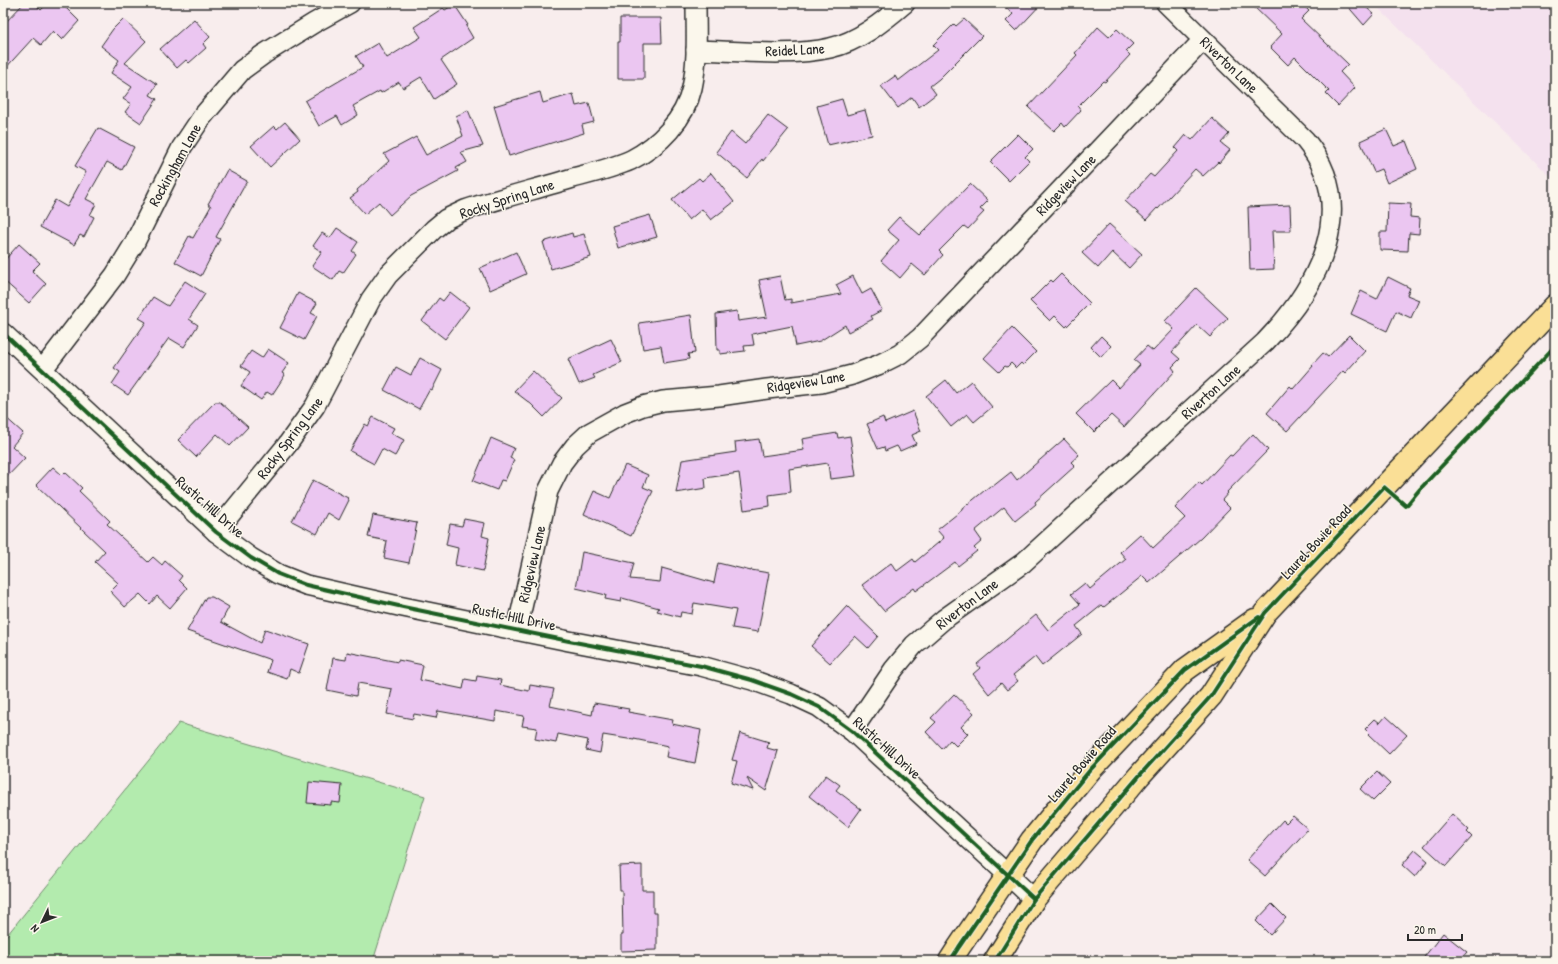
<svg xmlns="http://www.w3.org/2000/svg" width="1558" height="964" font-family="'Patrick Hand',sans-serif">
<rect width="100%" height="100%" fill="#f8eded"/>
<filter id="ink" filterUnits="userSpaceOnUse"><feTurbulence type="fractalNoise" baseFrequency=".025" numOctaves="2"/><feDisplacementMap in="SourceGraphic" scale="8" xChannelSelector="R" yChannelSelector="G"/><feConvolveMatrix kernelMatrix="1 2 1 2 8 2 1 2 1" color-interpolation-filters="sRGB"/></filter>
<g filter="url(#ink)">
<!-- built -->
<polygon fill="#f4e1ee" points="1373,3 1555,3 1555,181"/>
<!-- green -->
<polygon fill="#b3ebae" stroke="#6f8b6c" points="179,723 425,796 373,961 3,961 3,940"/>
<!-- building -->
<g fill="#ebc6f1" stroke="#2b2b2b">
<polygon points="24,3 34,3 41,10 48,3 61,3 79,21 62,40 53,31 41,45 33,38 3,71 3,25"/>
<polygon points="1001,3 1042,3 1016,31 1006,21 1013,14"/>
<polygon points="1250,3 1301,3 1309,11 1301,19 1348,64 1340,72 1355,88 1338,106 1326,94 1329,91 1295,57 1288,65 1270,47 1282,34"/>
<polygon points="1345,3 1361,3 1374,14 1364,25"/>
<polygon points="450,7 456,7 468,25 466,26 473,38 441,60 457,84 434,99 421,77 403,88 399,82 381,93 380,91 353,106 358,115 342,125 337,116 319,126 305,101 363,67 356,56 378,43 387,58 421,37 414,27 443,8 445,10"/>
<polygon points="620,18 661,18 662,43 644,43 644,79 618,79 618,42 620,42"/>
<polygon points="123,19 146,41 125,63 157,84 150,95 157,99 141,123 125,112 131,104 123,99 132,87 111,73 119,60 101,46 113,29"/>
<polygon points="194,19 210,37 203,44 206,48 189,63 186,60 177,68 160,49"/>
<polygon points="964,19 982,36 939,79 930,86 936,94 919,107 912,97 898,108 881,86 895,76 898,81 938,50 933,45 954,24 956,26"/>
<polygon points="1098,27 1109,37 1117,29 1133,44 1126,51 1130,55 1105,82 1103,81 1078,106 1081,110 1065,127 1062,123 1054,131 1028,107 1077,55 1075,53"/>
<polygon points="540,92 543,103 573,94 576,106 589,103 594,122 582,125 584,133 509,156 494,106"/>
<polygon points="842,99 847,115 865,110 872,135 828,145 817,106"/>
<polygon points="468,110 483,146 461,152 467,162 456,168 458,171 411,196 390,215 379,202 365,214 350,198 358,192 357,190 389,161 384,154 416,137 426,155 463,136 456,116"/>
<polygon points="768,115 788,130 763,161 762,159 747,178 716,152 731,132 745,144"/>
<polygon points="1212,118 1229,134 1221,143 1230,150 1219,163 1218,162 1203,176 1195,169 1158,209 1157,208 1146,220 1125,201 1150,174 1154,177 1178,151 1175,148 1186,135 1192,140"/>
<polygon points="285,122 300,139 270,167 251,146 274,126 277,129"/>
<polygon points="98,128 134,147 122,170 107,162 86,199 96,204 90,215 94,217 84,237 80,235 74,245 40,227 55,200 67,207 86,172 75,166"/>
<polygon points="1386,129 1394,146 1406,141 1417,169 1387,183 1381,169 1374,172 1360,141"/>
<polygon points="1018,134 1033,149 1025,157 1029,161 1009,181 990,162"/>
<polygon points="227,170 247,181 216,237 220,239 201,276 175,262 189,236 193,238 211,206 208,204"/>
<polygon points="711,173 734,202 711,220 702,209 689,220 672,200 699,178 702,181"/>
<polygon points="970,184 988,201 980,209 984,212 968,229 964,226 939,251 943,255 925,275 912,264 900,278 881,261 899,240 887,230 899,217 920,235"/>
<polygon points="1388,203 1411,204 1410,217 1420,218 1419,234 1409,233 1408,251 1380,250 1380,232 1387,232"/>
<polygon points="1290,205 1291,231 1272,231 1274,269 1250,270 1248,207"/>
<polygon points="650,215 657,237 618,248 612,226"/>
<polygon points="1109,224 1142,254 1129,268 1112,252 1098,268 1082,253"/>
<polygon points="337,228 358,242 352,251 356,254 343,273 339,271 333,280 312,266 322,252 313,246 322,233 330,238"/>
<polygon points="572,233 573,237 584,234 591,257 551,269 543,242"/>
<polygon points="19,244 40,263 32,271 46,284 29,303 3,280 3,262"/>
<polygon points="516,252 526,274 490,290 480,268"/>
<polygon points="1061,274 1090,303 1066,327 1055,316 1050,321 1030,301 1051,280 1053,282"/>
<polygon points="780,276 785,300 791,299 791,303 841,294 836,285 853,276 862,294 871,289 882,310 871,316 873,319 848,332 845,325 820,341 796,346 792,326 752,334 754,345 744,346 745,351 720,354 720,350 717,350 716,314 737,311 738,321 767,317 759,280"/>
<polygon points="1388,277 1410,288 1407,295 1419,300 1411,318 1396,311 1387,331 1351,314 1361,291 1377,299"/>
<polygon points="185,281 205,294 189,319 198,325 184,347 169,338 128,395 112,384 120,372 114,368 146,322 139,318 153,297 168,306"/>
<polygon points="1196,288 1228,318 1210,337 1197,325 1172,352 1180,359 1172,367 1175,371 1124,427 1111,415 1094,432 1076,414 1111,380 1119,388 1140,365 1134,360 1147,346 1153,351 1174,329 1165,321"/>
<polygon points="450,292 469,307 445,339 422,321 439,298 443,301"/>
<polygon points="298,293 317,303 311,313 317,316 304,340 280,328"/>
<polygon points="691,315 695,353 688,354 689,359 664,363 661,346 643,349 639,323"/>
<polygon points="1012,328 1036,352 1023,365 1021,363 1016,368 1011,363 1007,367 1005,366 999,372 984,358"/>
<polygon points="1349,335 1365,351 1345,373 1343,371 1287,431 1267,413 1290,386 1293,389 1313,366 1312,365 1323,353 1328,357"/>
<polygon points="1101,336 1111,346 1101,357 1091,347"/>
<polygon points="611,339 622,362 593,375 595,378 579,384 568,359"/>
<polygon points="268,349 289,363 282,373 285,375 272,395 267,392 261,400 241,386 250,372 241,366 251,351 262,358"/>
<polygon points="420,358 442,370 432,390 430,389 419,409 384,390 396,367 411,375"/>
<polygon points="533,371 562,398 544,417 531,404 514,391"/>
<polygon points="946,380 956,393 971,381 992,407 974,422 967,414 951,427 926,396"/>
<polygon points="215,402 220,402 248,427 230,446 217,434 196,457 178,440"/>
<polygon points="913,411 921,431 912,435 916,444 900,451 897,446 885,451 884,447 878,449 867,424 883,417 885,423"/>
<polygon points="3,415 23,433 12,446 25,458 3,481"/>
<polygon points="373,417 394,428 391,433 404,440 395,456 382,449 374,464 350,451 365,424 368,426"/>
<polygon points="837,433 838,438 850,436 856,476 830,479 828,463 789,469 791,492 769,495 770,506 744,510 739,473 705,478 706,488 676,493 682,460 736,452 735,442 759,439 762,456 804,450 802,439"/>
<polygon points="1253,434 1268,450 1227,492 1228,493 1222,500 1230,508 1201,538 1149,583 1142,576 1104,607 1102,605 1076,626 1082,634 1042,666 1035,657 1013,675 1018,681 1007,690 1001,683 989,694 973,674 980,668 977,664 1036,615 1048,630 1080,604 1071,594 1085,583 1090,589 1126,559 1120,552 1140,534 1153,548 1185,518 1175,508 1199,482 1202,485 1230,455 1232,456"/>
<polygon points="491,438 514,448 510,458 514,460 505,481 501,480 497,490 473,481"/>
<polygon points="1064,439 1079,455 1071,462 1075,466 1035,502 1036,504 1015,521 1004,507 975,531 982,541 974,548 977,551 958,566 955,562 916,591 914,588 884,611 862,585 891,563 897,571 913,559 915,562 944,538 937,530 962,510 962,509 990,486 992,487 1011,472 1017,480"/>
<polygon points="625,465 648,475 643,487 653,491 631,536 584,514 594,491 610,498"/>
<polygon points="53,467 62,475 65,472 82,488 79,491 110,521 107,524 148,562 153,557 162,565 165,561 182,576 179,580 187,588 170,608 157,596 150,604 140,594 125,607 110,591 118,583 95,562 105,551 36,485"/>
<polygon points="313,480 348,498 347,499 349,500 339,520 328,513 317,534 292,521"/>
<polygon points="373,515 417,523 409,563 384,558 387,541 368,537"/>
<polygon points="464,519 485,523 482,536 489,538 483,571 455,565 458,548 446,545 450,524 462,526"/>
<polygon points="582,552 634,563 630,579 660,582 662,568 714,583 718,563 751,571 751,570 769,573 758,632 732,628 736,610 694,603 692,614 681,612 680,617 657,611 659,608 622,598 621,602 605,599 606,595 576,588"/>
<polygon points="206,597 212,597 229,607 221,622 260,643 265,629 309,644 299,673 290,669 287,679 267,672 271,660 187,631"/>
<polygon points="847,606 878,636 868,648 855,636 830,663 811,646"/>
<polygon points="347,652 398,662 398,660 423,665 420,680 463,689 465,679 476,681 477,676 501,680 500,685 529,691 530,685 554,689 550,706 592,715 594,703 629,709 628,712 673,720 672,724 701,730 695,763 666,757 668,746 634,739 634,740 603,735 600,753 586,750 588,740 558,734 556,743 535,739 537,728 522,726 524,716 496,711 495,721 438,711 436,718 414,714 413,719 387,714 392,689 358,683 356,696 327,690 333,658 346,660"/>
<polygon points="954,694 974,713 961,727 968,734 956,746 950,740 942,749 926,732 936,722 931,718"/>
<polygon points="1386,716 1407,735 1389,754 1368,734 1369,733 1365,729 1375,719 1380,723"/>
<polygon points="740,733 769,742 767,748 778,751 766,791 747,778 753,790 731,783 737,761 732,760"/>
<polygon points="1377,772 1390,784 1373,801 1360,789"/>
<polygon points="826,775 840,785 836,790 861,809 848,827 809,796"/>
<polygon points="309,782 342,785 340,803 331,802 331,805 307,803"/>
<polygon points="1452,814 1469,830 1467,832 1472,837 1446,866 1424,846"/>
<polygon points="1293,816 1308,829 1265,876 1247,860 1283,820 1286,823"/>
<polygon points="1415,850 1428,861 1415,877 1402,865"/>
<polygon points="642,865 642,890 653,890 653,913 657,913 657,950 621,951 621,935 623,935 622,890 620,890 619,866"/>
<polygon points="1272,904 1286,918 1270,935 1256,921"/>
<polygon points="1443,933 1467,952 1459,961 1421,961"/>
</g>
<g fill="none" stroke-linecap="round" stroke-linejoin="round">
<!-- minor casing -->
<g stroke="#2b2b2b" stroke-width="22">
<g id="minor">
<path d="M696 50C737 51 790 57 830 48 858 42 884 21 905 3"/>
<polyline points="3,333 216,532 251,558 278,574 306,585 403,607 569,641 701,666 752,680 791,694 819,707 852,731 1034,899"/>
<polyline points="43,369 115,275 134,244 182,147 202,117 242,70 264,54 314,23 350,3"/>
<path d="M216 532 287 445 315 406 371 299 388 275 434 229 446 219 465 210C500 198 537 189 573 178 592 173 613 168 631 160 659 146 685 119 692 88 698 60 696 31 696 3"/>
<polyline points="517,630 548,491 562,463 575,446 589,433 625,413 643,406 663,401 719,396 767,389 821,383 852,375 878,365 900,354 920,338 1203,40"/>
<path d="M852 731 894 669 914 645 944 619 1023 563 1265 342C1318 287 1361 208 1305 140L1166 3"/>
</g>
</g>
<!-- major casing -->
<g stroke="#2b2b2b" stroke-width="25">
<g id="major">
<polyline points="950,961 959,947 1032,840 1090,770 1185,670 1255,620"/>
<polyline points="995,961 1034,899 1139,776 1211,696 1265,613 1555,306"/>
</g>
</g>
<!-- minor -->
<use href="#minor" stroke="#fbf7ec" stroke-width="19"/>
<!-- major -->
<use href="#major" stroke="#fadf96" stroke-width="22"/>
<!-- cycleway casing -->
<g stroke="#fbf7ec" stroke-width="6">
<g id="cycleway">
<polyline points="3,333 216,532 251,558 278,574 306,585 403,607 569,641 701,666 752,680 791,694 819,707 852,731 1034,899"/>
<polyline points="950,961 959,947 1032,840 1090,770 1185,670 1259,617"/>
<polyline points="995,961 1034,899 1139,776 1211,696 1265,613 1384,487 1406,506 1420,489 1555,346"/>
</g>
</g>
<!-- cycleway -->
<use href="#cycleway" stroke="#1b5e20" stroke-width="4"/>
</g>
</g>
<g text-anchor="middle" stroke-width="3" stroke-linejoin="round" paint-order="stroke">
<!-- street labels -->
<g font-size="15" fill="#2b2b2b" stroke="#fbf7ec">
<text transform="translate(795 50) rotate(-3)" y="5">Reidel Lane</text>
<text transform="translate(1229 65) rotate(44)" y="5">Riverton Lane</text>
<text transform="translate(175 165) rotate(-61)" y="5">Rockingham Lane</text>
<text transform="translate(1066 185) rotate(-46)" y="5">Ridgeview Lane</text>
<text transform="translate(507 199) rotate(-18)" y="5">Rocky Spring Lane</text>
<text transform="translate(806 382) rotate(-9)" y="5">Ridgeview Lane</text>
<text transform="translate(1211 392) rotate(-42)" y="5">Riverton Lane</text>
<text transform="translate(290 438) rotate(-53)" y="5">Rocky Spring Lane</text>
<text transform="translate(210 507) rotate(41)" y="5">Rustic Hill Drive</text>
<text transform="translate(1316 542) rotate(-47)" y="5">Laurel Bowie Road</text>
<text transform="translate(532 564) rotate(-77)" y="5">Ridgeview Lane</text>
<text transform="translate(967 604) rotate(-37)" y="5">Riverton Lane</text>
<text transform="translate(514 617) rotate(12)" y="5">Rustic Hill Drive</text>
<text transform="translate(887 748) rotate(42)" y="5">Rustic Hill Drive</text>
<text transform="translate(1082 764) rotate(-49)" y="5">Laurel Bowie Road</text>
</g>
</g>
<!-- margin -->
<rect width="1558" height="964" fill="none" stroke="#fbf7ec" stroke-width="16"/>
<rect x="8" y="8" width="1542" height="948" fill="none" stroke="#2b2b2b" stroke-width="1.5" filter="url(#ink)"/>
<!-- north arrow -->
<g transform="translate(42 922) rotate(227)" stroke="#fbf7ec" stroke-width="3" paint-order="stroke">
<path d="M0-3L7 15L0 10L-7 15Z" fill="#2b2b2b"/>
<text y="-6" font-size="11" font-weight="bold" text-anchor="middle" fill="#2b2b2b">N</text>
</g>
<!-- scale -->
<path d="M1408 934v6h54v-6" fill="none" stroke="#2b2b2b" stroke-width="2"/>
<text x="1414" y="934" font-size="12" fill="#2b2b2b" stroke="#fbf7ec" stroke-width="3" paint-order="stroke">20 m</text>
</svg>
